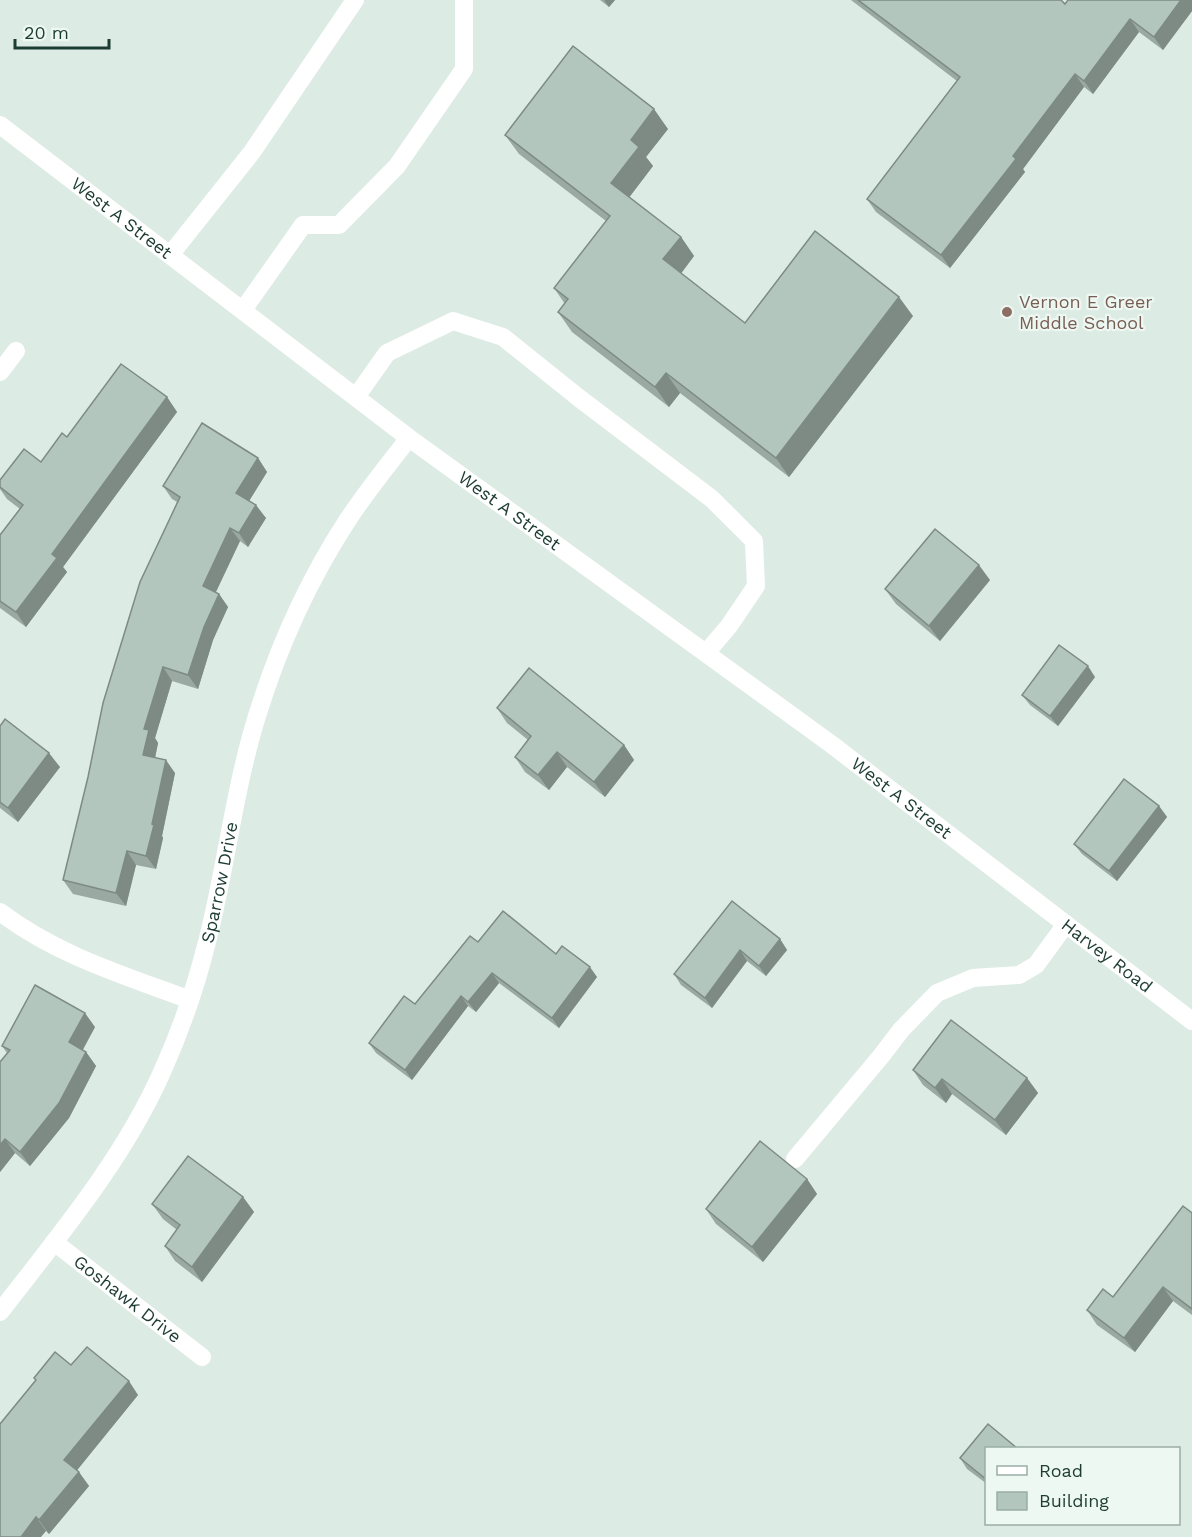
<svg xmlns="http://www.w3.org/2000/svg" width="1192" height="1537" font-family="'Work Sans',sans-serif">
<rect width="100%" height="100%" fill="#ddebe5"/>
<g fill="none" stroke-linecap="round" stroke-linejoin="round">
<!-- service -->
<g stroke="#fff" stroke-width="18">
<polyline points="170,255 252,152 355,0"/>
<polyline points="243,310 303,225 339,225 397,166 464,69 464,0"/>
<polyline points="356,397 387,353 453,321 503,337 579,398 712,499 754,541 756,586 729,626 706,653"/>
<polyline points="795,1159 882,1055 901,1030 937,993 973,978 1019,975 1036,965 1066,924"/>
</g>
<!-- minor -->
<g stroke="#fff" stroke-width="18">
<polyline points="0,372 16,351"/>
<path d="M0 912C56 955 126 976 190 1000"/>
<path id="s1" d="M54 1242 202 1357"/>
<path id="s2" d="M0 1312C58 1237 123 1160 162 1072 181 1030 196 986 207 942 226 868 234 790 257 716 278 648 308 581 347 521 366 492 388 465 409 438"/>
</g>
<!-- tertiary -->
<path stroke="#fff" stroke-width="18" id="s3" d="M0 125 409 438 831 744 1192 1021"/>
</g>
<!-- wall -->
<g fill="#9aaaa3">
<polygon points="600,0 615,0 609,7"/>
<polygon points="851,0 1061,0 1065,4 1192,0 1192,11 1163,50 1139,32 1093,94 1084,87 1023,169 1025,172 950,268 876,212 867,199 957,81"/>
<polygon points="668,129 646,157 653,166 629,197 681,237 694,256 681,273 745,323 913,316 789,477 680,393 669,407 572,332 558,312 565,304 554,288 606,221 519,154 505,135"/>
<polygon points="167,397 177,412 63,567 67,572 26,627 0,608 0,535 20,509 7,499 0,489 0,480 41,462 67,437"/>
<polygon points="258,458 267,472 249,501 266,518 248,547 240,541 216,592 219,594 228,607 213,640 198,689 172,681 155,738 158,743 155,758 175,773 162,836 163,838 156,869 136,865 126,906 73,894 63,880 177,502 172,499 163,486"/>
<polygon points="990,580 940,641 896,604 885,589"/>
<polygon points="1095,677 1058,726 1030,705 1022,695"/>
<polygon points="497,708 624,745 634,760 605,797 567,767 549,790 525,772 515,757 528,740 507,723"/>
<polygon points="0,726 60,767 18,822 0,808"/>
<polygon points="1159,806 1167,817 1117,881 1082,854 1074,844"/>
<polygon points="732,901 780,939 787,950 766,976 747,961 712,1008 681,985 674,974"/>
<polygon points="478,942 556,954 597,977 559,1028 499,983 476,1012 468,1006 412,1080 376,1053 369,1043 415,1004"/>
<polygon points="95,1027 83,1050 86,1052 96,1066 69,1118 30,1166 15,1153 0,1172 0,1062 7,1053 2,1046"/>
<polygon points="913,1070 1027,1078 1038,1093 1006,1135 952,1094 946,1103 923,1085"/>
<polygon points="807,1179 817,1194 763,1262 716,1224 706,1209"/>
<polygon points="243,1197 254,1212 202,1282 175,1261 165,1246 177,1230 163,1219 152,1204"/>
<polygon points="1192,1213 1192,1315 1173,1301 1135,1352 1097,1325 1087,1310 1113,1297"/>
<polygon points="71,1365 138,1395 77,1470 89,1486 49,1534 46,1531 0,1537 36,1380 34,1378"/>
<polygon points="987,1449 987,1484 967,1469 960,1458"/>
</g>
<!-- shaded-wall -->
<g fill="#7d8b84">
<polygon points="604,0 615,0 609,7"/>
<polygon points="1181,0 1192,0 1192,11 1163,50 1154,37"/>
<polygon points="1130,19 1139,32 1093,94 1084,81"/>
<polygon points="1075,74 1084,87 1023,169 1025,172 950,268 941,255 1013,156"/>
<polygon points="654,109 668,129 646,157 653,166 625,203 611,183 631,140"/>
<polygon points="681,237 694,256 677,279 663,259"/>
<polygon points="899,297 913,316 789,477 776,458"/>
<polygon points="666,373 680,393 669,407 655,387"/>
<polygon points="167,397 177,412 63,567 67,572 26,627 16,612 52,554"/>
<polygon points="258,458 267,472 246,506 236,493"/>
<polygon points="256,505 266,518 248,547 239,533"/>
<polygon points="230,528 240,541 212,600 203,586"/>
<polygon points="979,565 990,580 940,641 929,626"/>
<polygon points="219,594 228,607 213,640 198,689 188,675 204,627"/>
<polygon points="1088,666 1095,677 1058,726 1050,716"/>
<polygon points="163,667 172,681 155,738 158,743 153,768 143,755 144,729"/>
<polygon points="624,745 634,760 605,797 594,782"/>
<polygon points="557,752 567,767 549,790 538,775"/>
<polygon points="49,753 60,767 18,822 8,808"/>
<polygon points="166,760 175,773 162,836 163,838 156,869 146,856 152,824"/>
<polygon points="1159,806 1167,817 1117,881 1109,871"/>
<polygon points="127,851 136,865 126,906 116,893"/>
<polygon points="780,939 787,950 766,976 759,966"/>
<polygon points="740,950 747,961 712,1008 705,998"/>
<polygon points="590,967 597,977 559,1028 552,1018"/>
<polygon points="492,973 499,983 476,1012 468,1002"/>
<polygon points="461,996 468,1006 412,1080 405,1070"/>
<polygon points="85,1013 95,1027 79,1056 69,1042"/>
<polygon points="86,1052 96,1066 69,1118 30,1166 20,1152"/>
<polygon points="1027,1078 1038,1093 1006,1135 995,1120"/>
<polygon points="942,1079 952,1094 946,1103 935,1088"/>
<polygon points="5,1139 15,1153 0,1172 0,1145"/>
<polygon points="807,1179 817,1194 763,1262 752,1247"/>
<polygon points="243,1197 254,1212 202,1282 192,1267"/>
<polygon points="1163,1287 1173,1301 1135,1352 1124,1338"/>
<polygon points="129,1381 138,1395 74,1474 64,1460"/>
<polygon points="79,1472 89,1486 49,1534 39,1520"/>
<polygon points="36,1517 46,1531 41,1537 21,1537"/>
</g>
<!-- building -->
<g fill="#b3c6bd" stroke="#7d8b84" stroke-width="1.5">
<polygon points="858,0 1061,0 1065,4 1068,0 1181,0 1154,37 1130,19 1084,81 1075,74 1013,156 1016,159 941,255 867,199 960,77"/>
<polygon points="573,46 654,109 631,140 639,147 611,183 681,237 663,259 745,323 815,231 899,297 776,458 666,373 655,387 558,312 568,299 554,288 610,216 505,135"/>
<polygon points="121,364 167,397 52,554 57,558 16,612 0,601 0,535 23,505 0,487 0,480 24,449 41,462 62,433 67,437"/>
<polygon points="202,423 258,458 236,493 256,505 239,533 230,528 203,586 219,594 204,627 188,675 163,667 144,729 149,730 143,755 166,760 152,824 154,825 146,856 127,851 116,893 63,880 88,777 103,703 140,582 180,497 163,486"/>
<polygon points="935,529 979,565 929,626 885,589"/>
<polygon points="1059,645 1088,666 1050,716 1022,695"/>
<polygon points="529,668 624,745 594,782 557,752 538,775 515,757 531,736 497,708"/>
<polygon points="5,719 49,753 8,808 0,802 0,726"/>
<polygon points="1124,779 1159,806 1109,871 1074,844"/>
<polygon points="732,901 780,939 759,966 740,950 705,998 674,974"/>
<polygon points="503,911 556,954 562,946 590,967 552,1018 492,973 468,1002 461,996 405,1070 369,1043 404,996 415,1004 470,936 478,942"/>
<polygon points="35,985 85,1013 69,1042 86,1052 59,1103 20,1152 5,1139 0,1145 0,1062 10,1050 2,1046"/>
<polygon points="951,1020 1027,1078 995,1120 942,1079 935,1088 913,1070"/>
<polygon points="760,1141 807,1179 752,1247 706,1209"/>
<polygon points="188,1156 243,1197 192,1267 165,1246 180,1225 152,1204"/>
<polygon points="1183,1206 1192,1213 1192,1309 1163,1287 1124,1338 1087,1310 1103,1289 1113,1297"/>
<polygon points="87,1347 129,1381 64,1460 79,1472 39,1520 36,1517 21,1537 0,1537 0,1424 36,1380 34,1378 55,1352 71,1365"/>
<polygon points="988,1424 1018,1449 987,1449 987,1480 960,1458"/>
</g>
<!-- markers -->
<circle fill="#8d6e63" stroke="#eef8f2" stroke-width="2" cx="1007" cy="312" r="6"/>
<g text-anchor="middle" stroke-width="4.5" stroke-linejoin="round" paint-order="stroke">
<!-- street labels -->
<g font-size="18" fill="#1d3c33" stroke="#eef8f2">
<text dy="6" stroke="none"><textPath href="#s3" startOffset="153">West A Street</textPath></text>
<text dy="6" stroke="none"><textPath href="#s3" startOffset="639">West A Street</textPath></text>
<text dy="6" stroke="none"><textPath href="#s3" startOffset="1125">West A Street</textPath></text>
<text dy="6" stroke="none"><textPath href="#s2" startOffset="489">Sparrow Drive</textPath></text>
<text dy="6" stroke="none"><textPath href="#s3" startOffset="1384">Harvey Road</textPath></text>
<text dy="6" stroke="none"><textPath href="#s1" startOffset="93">Goshawk Drive</textPath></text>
</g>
<!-- education labels -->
<g font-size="18" fill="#785e54" stroke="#eef8f2" text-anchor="start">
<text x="1019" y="308">Vernon E Greer<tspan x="1019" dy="21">Middle School</tspan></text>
</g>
</g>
<!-- legend -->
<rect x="985" y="1447" width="195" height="78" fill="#eef8f2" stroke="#9aada6" stroke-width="1.5"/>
<rect x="997" y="1466" width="30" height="9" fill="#ffffff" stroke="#9aada6" stroke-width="1.5"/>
<text x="1039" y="1477" font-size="18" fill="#1d3c33">Road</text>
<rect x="997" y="1492" width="30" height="18" fill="#b3c6bd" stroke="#9aada6" stroke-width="1.5"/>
<text x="1039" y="1507" font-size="18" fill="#1d3c33">Building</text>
<!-- scale -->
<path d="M15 39v9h94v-9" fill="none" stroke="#1d3c33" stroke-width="3"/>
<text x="24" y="39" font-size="18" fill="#1d3c33" stroke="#eef8f2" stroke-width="4.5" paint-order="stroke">20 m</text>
</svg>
